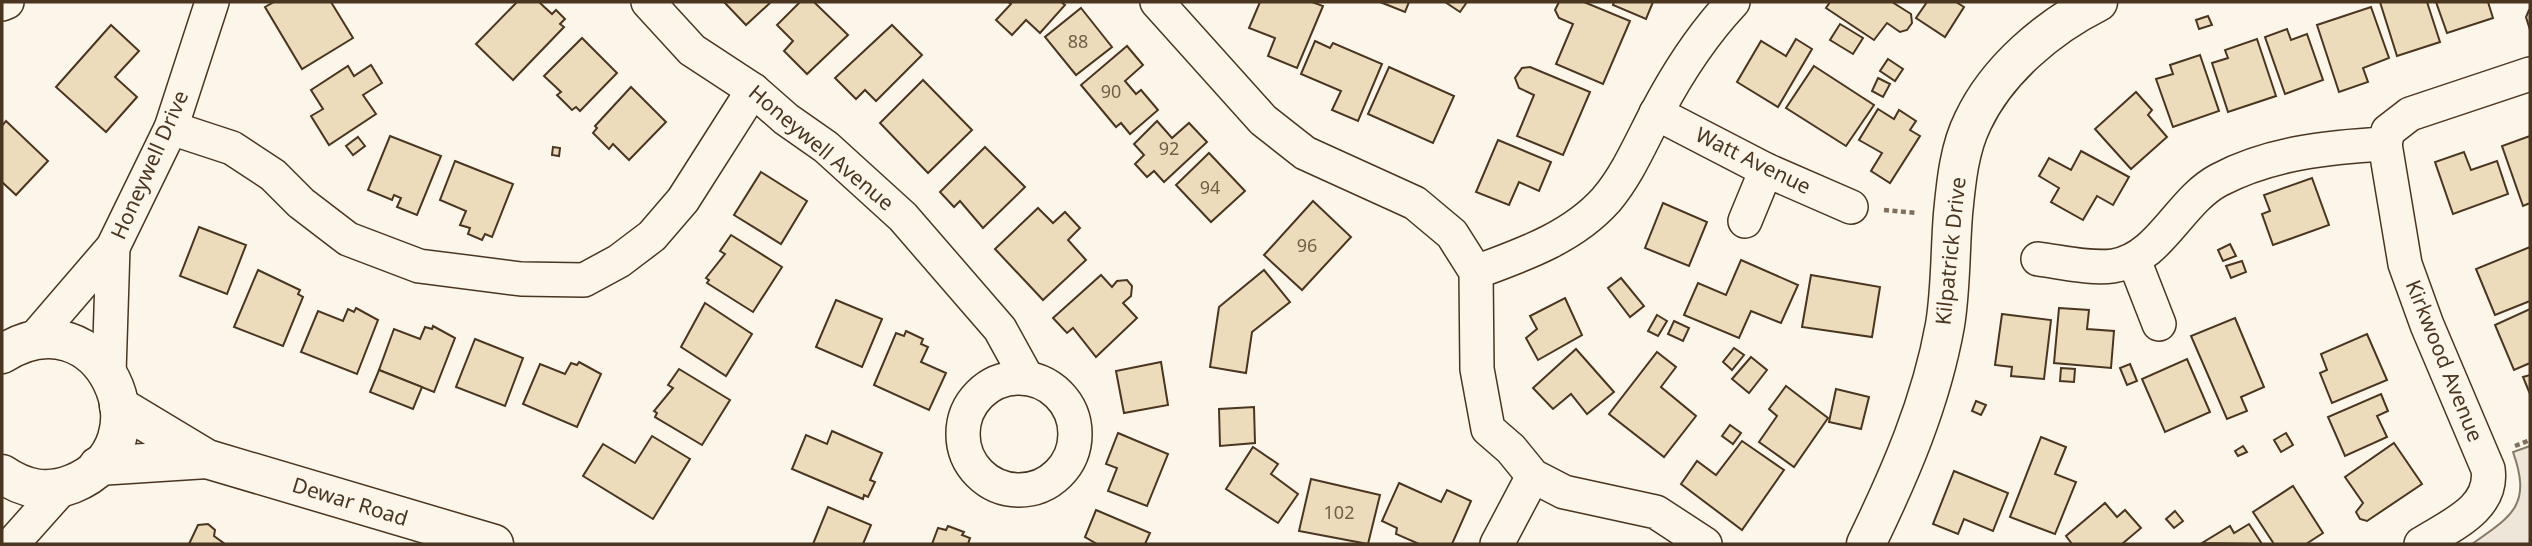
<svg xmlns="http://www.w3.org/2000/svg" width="2532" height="546" font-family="'Noto Sans',sans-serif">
<rect width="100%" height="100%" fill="#fbf6e9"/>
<!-- green -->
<path fill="#ede6d9" stroke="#887966" stroke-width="2" d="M2530 446V544H2472C2512 516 2532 505 2513 452Z"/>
<!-- building -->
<g fill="#ecdcbc" stroke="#4a3520" stroke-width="2">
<polygon points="274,2 331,2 353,38 302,69 265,7"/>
<polygon points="517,2 539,2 552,14 556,10 565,19 560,24 564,27 513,80 476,44"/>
<polygon points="724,2 771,2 746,25"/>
<polygon points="800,2 814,2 848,35 807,74 784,51 793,41 777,25"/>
<polygon points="1008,2 1061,2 1065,5 1040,33 1026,20 1012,35 996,20 1011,4"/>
<polygon points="1260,2 1312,2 1323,6 1297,68 1268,56 1275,38 1249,28"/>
<polygon points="1380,2 1409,2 1405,12"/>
<polygon points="1445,2 1467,2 1460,12"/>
<polygon points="1559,2 1584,2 1630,21 1603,84 1556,64 1573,24 1559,18 1555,10"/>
<polygon points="1614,2 1653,2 1646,19 1613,5"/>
<polygon points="1830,2 1892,2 1911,14 1912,23 1907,30 1900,32 1887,23 1874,40 1826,8"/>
<polygon points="1927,2 1956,2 1964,7 1945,37 1916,18"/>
<polygon points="2380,2 2427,2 2440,42 2397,56"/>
<polygon points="2436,2 2488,2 2493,18 2447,33"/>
<polygon points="2371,7 2389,58 2363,68 2368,82 2339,92 2317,25"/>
<polygon points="1081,8 1112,47 1076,75 1045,37"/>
<polygon points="2529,10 2530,10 2530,30 2526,17"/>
<polygon points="2208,16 2212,25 2199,29 2196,20"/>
<polygon points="1840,24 1863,38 1853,54 1830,40"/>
<polygon points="111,25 139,51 115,77 137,97 106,132 56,87"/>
<polygon points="892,25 922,55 876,101 865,90 856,99 835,78"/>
<polygon points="2287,29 2291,40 2307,34 2323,80 2285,94 2265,37"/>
<polygon points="582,38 617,73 580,111 576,107 572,110 557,95 561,92 544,76"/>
<polygon points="1796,39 1812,49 1778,107 1737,82 1761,41 1786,56"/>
<polygon points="2257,39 2276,96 2228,112 2212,63 2228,58 2225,50"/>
<polygon points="1315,41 1330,48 1333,43 1382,64 1358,121 1332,110 1341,91 1301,74"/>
<polygon points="1127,46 1143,65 1125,81 1136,94 1141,90 1158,110 1130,134 1121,123 1116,127 1081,85"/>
<polygon points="2200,55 2219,111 2173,127 2156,79 2173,74 2170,65"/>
<polygon points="1888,59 1903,69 1895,81 1880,71"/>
<polygon points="371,65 382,83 363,95 376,114 329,145 311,116 323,109 311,90 348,66 354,76"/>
<polygon points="1814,66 1874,105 1846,146 1786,108"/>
<polygon points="1389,67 1454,96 1433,143 1368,114"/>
<polygon points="1530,67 1590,92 1563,155 1517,136 1534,95 1519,88 1515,78 1522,68"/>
<polygon points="1878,78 1890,84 1883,97 1872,91"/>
<polygon points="923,80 972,130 928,173 880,123"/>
<polygon points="631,87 666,122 629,160 613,144 609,149 593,133 597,128 595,126"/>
<polygon points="2136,92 2152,110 2148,115 2167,137 2131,169 2095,129"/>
<polygon points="1878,109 1894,119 1899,110 1916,121 1910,130 1920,136 1890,183 1871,171 1882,153 1859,140"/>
<polygon points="6,121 48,161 16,195 2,182 2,126"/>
<polygon points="1157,121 1172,138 1189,123 1207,142 1164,182 1154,171 1147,177 1135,164 1144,155 1134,144"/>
<polygon points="390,136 441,156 417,215 397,207 401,198 394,195 392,200 368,190"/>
<polygon points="2530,136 2530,203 2523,206 2502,146"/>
<polygon points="358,137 365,146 353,155 346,146"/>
<polygon points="1498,140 1551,162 1539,191 1519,182 1509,205 1476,192"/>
<polygon points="553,147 560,148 559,156 552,155"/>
<polygon points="985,147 1025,187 983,228 960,201 954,207 940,192"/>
<polygon points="2081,151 2129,177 2113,205 2097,196 2083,220 2051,202 2059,188 2039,176 2049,158 2071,170"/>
<polygon points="2464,152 2471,170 2497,161 2508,194 2453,214 2435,162"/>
<polygon points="1209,153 1245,191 1211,222 1176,185"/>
<polygon points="455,161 513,184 492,237 485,234 482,240 468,234 470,228 460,225 466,211 440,200"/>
<polygon points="761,172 807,201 781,244 734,215"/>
<polygon points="2312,178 2329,225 2273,245 2262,214 2270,211 2264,195"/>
<polygon points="1313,201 1351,237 1302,290 1264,255"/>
<polygon points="1663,203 1707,222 1689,266 1645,248"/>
<polygon points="1038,208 1053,223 1065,212 1080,228 1068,240 1086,260 1043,300 995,249"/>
<polygon points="199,227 246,245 227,294 180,276"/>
<polygon points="731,235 782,267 753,312 707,283 709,280 706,278 725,254 720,251"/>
<polygon points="2230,244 2236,256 2223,261 2218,250"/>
<polygon points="2530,247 2530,301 2495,315 2476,269"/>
<polygon points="1741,260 1798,285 1781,323 1751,311 1739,338 1684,315 1698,283 1726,295"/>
<polygon points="2242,261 2246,272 2231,278 2226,266"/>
<polygon points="258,270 300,290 298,294 303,297 283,346 234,327"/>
<polygon points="1264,270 1290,302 1252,332 1246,373 1210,367 1219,307"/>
<polygon points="1101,275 1112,287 1117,281 1127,280 1132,286 1131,296 1123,303 1137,318 1096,357 1073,328 1067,333 1053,318"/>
<polygon points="1811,275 1880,287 1872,337 1802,327"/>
<polygon points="1621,278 1644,306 1630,317 1608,288"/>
<polygon points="1565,298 1582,335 1538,360 1526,338 1537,329 1530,316"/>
<polygon points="836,300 882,319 862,367 816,347"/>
<polygon points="705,303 752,334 726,376 681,347"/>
<polygon points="356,308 378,320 357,374 301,352 318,311 343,321 348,309 354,312"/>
<polygon points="2059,308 2089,310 2087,329 2114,331 2111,368 2054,363"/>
<polygon points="2530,309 2530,363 2514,370 2495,325"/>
<polygon points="2002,314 2051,320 2044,379 2011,376 2012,367 1995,365"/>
<polygon points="1657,315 1667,321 1658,336 1648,331"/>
<polygon points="2235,318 2264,387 2241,397 2247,411 2227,419 2191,336"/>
<polygon points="1674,321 1689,328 1683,341 1668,334"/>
<polygon points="433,326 455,338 434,392 379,370 394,329 420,339 425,327 432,329"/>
<polygon points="906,331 923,339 921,344 928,347 921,362 946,373 929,410 874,385 896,333 904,336"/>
<polygon points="2367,334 2387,380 2332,403 2320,373 2327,370 2321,354"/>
<polygon points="475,339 523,358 505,406 456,387"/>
<polygon points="1734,348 1744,355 1732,370 1723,362"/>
<polygon points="1576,349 1614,392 1587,414 1571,394 1553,409 1533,388"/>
<polygon points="1657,352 1676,367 1661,387 1696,416 1664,457 1609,414"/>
<polygon points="1751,357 1767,370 1749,393 1732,379"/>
<polygon points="2187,359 2210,412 2165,432 2142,379"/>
<polygon points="579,362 601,374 577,427 523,404 540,364 565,374 571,363 577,365"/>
<polygon points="1161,362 1168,405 1124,413 1116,371"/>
<polygon points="2130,364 2137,381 2127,385 2120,368"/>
<polygon points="2061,368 2075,369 2074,382 2060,381"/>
<polygon points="679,369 730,400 702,445 655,417 657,413 654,411 673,388 668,385"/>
<polygon points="379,370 422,387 413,409 370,392"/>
<polygon points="2530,375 2530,394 2523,377"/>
<polygon points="1786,386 1828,418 1794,467 1759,442 1777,416 1769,409"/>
<polygon points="1836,389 1869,397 1861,429 1829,422"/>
<polygon points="2381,394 2388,411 2377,416 2387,437 2345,456 2328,417"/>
<polygon points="1976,401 1986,405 1981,415 1972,411"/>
<polygon points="1254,407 1255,443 1220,446 1219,409"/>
<polygon points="1730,425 1741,433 1733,444 1722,436"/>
<polygon points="832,431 882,453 870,480 875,482 868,497 864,495 863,499 792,469 806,435 827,444"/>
<polygon points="1118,433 1168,454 1147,506 1108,491 1117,468 1106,464"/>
<polygon points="2286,433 2293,445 2281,452 2274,440"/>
<polygon points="652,436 690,459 653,519 583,476 603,444 635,463"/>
<polygon points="2041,437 2066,447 2055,474 2076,482 2055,534 2010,517"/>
<polygon points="1742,441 1784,470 1742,530 1681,484 1697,461 1716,475"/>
<polygon points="2394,443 2422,484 2367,521 2360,519 2356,512 2363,503 2345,477"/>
<polygon points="2243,446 2247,452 2238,456 2235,451"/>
<polygon points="1253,447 1278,464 1271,474 1298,494 1278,523 1226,489"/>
<polygon points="1954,471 2008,493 1993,531 1964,519 1958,534 1933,524"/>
<polygon points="1311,479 1380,495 1368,544 1299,531"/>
<polygon points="1399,483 1441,502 1447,490 1471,501 1452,544 1419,544 1396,534 1397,528 1382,521"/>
<polygon points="2293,486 2323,533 2306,544 2274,544 2253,512"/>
<polygon points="2105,503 2117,517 2125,510 2141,528 2122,544 2072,544 2066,536"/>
<polygon points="828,507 871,525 863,544 813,544"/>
<polygon points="1096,510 1150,533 1145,544 1097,544 1085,537"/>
<polygon points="2175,511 2183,521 2174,528 2166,519"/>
<polygon points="208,524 215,530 214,536 225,544 189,544 198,525"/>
<polygon points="2249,524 2262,544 2202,543 2230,526 2234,533"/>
<polygon points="948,526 964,532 962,535 970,538 968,544 932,544 938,528 946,530"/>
</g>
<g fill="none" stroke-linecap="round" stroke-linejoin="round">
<!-- minor casing -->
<g stroke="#4a3520" stroke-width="36">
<g id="minor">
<polyline points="648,2 692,50 753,90 786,119 826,147 903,217 1000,329 1027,378"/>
<polyline points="1157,2 1263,120 1305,153 1415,203 1452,234 1476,272 1477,369 1488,429 1511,449 1533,476 1564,492 1656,512 1705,544"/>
<polyline points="2,4 7,2"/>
<polyline points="1656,113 1766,170 1851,207"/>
<polyline points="171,128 232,148 273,175 301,203 348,239 419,266 521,279 584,280 619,261 652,236 683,200 753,90"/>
<path d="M2385 144 2405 264 2427 325 2488 469C2494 509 2449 526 2421 544"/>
<polyline points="1745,221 1766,170"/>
<path d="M2038 259C2061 262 2090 269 2113 266 2160 259 2179 201 2219 180 2270 153 2329 147 2385 144L2388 131 2410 114 2530 74"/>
<polyline points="2134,260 2159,324"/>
<path d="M1476 272C1522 255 1572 238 1606 200 1628 174 1641 142 1657 112 1678 72 1702 35 1733 2"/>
<polyline points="33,340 113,247 171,128 212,2"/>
<polyline points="109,373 113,247"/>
<circle cx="1019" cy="434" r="56"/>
<polyline points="12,544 62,488"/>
<polyline points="1497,544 1533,476"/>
</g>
</g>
<!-- tertiary casing -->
<g stroke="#4a3520" stroke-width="41">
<g id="tertiary">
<path d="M2 354C100 291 172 444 72 484 46 494 24 489 2 474"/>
<polyline points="119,406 207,459 494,544"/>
<polyline points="98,466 207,459"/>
<path d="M1866 544C1900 474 1931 403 1945 325 1951 289 1950 251 1953 214 1956 183 1959 149 1973 121 1997 70 2048 27 2098 2"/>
</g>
</g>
<!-- path -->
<g stroke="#7f6f5c" stroke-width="4.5" stroke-dasharray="5 3.5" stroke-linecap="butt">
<polyline points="1884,210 1917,213"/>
<polyline points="2515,446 2530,440"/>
</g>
<!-- minor -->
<use href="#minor" stroke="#fbf6e9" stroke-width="33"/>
<!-- tertiary -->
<use href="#tertiary" stroke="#fbf6e9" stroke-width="38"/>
</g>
<g text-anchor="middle" stroke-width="5" stroke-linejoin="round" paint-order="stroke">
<!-- number labels -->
<g font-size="18" fill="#725f47">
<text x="1078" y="48">88</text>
<text x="1111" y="98">90</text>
<text x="1169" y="155">92</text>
<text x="1210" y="194">94</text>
<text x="1307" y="252">96</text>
<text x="1339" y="519">102</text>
</g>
<!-- street labels -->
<g font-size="21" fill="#4a3520" stroke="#fbf6e9">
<text transform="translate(821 148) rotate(40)" y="7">Honeywell Avenue</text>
<text transform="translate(1753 161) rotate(26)" y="7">Watt Avenue</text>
<text transform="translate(150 165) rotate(-66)" y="7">Honeywell Drive</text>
<text transform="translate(1951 251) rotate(-84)" y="7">Kilpatrick Drive</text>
<text transform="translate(2444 361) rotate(68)" y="7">Kirkwood Avenue</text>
<text transform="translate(350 502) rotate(17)" y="7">Dewar Road</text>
</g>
</g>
<!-- border -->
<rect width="2532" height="546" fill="none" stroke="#4a3520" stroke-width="7"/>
</svg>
